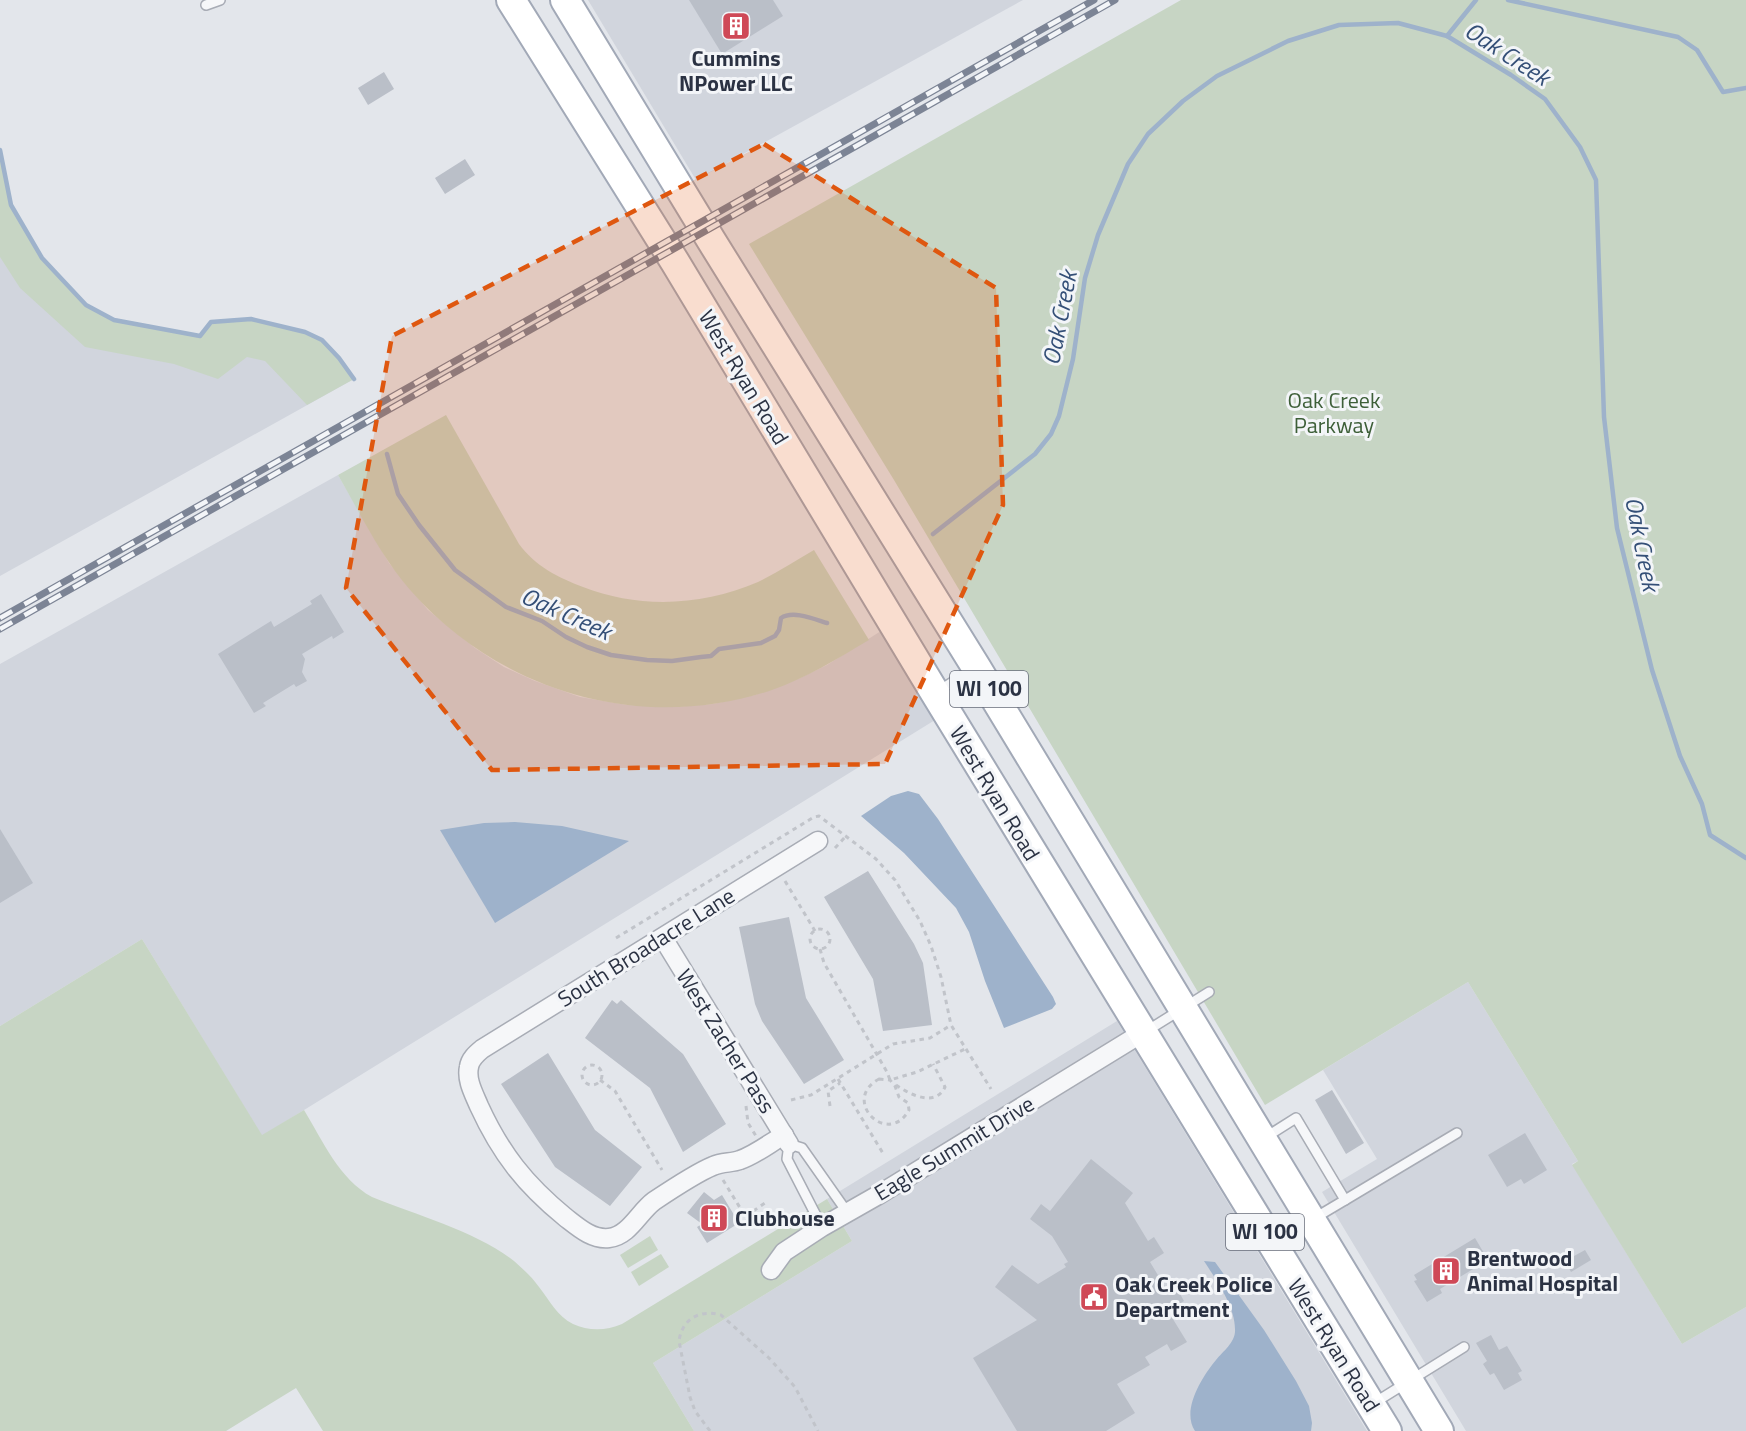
<svg xmlns="http://www.w3.org/2000/svg" width="1746" height="1431" font-family="'Titillium Web',sans-serif">
<rect width="100%" height="100%" fill="#e3e6eb"/>
<!-- built -->
<g fill="#d1d5dd">
<polygon points="588,0 1023,0 696,180"/>
<polygon points="0,150 11,205 42,258 86,305 114,320 200,336 211,322 251,319 305,332 322,340 339,358 354,379 0,576"/>
<polygon points="338,475 389,563 428,610 475,648 504,667 535,681 580,697 627,705 674,707 713,704 755,695 800,678 827,665 881,631 935,720 262,1136 142,939 0,1026 0,664"/>
<polygon points="1468,982 1578,1161 1572,1164 1682,1344 1746,1307 1746,1431 1466,1431 1322,1192 1377,1159 1323,1070"/>
<polygon points="1117,1021 1367,1431 694,1431 653,1363 852,1241 827,1199"/>
</g>
<!-- green -->
<g fill="#c7d5c4">
<polygon points="1181,0 1746,0 1746,1307 1682,1344 1572,1165 1578,1161 1468,982 1265,1105 894,480 749,244"/>
<polygon points="0,150 11,205 42,258 86,305 114,320 200,336 211,322 251,319 305,332 322,340 339,358 354,379 307,405 265,361 247,357 218,379 174,364 85,347 20,288 0,257"/>
<path d="M446 415 519 544C535 566 559 578 583 587 639 609 703 606 758 582 777 573 795 561 814 550L869 640C837 659 806 678 772 690 643 734 500 692 411 591 381 557 361 515 338 475Z"/>
<path d="M142 939 262 1135 304 1110C323 1141 339 1179 372 1197 416 1215 478 1232 514 1261 523 1269 532 1277 539 1287 550 1301 557 1316 573 1324 588 1331 606 1331 622 1324L827 1199 852 1241 653 1363 694 1431H323L296 1388 226 1431H0V1026Z"/>
<polygon points="650,1236 658,1250 628,1268 620,1255"/>
<polygon points="661,1254 669,1267 639,1286 631,1272"/>
</g>
<!-- water -->
<g fill="#9eb2cb">
<polygon points="908,791 919,794 938,819 1053,997 1056,1004 1052,1009 1004,1028 985,981 969,932 956,908 904,853 861,816 891,796"/>
<polygon points="515,822 562,826 629,841 495,923 440,830 484,823"/>
<path d="M1204 1261 1215 1262 1264 1330 1296 1381 1309 1406 1312 1423 1311 1431H1195C1181 1410 1202 1377 1216 1360 1223 1351 1236 1342 1235 1329 1235 1306 1216 1280 1204 1261Z"/>
</g>
<g fill="none" stroke-linecap="round" stroke-linejoin="round">
<!-- stream -->
<g stroke="#9eb2cb" stroke-width="4.5">
<polyline points="1508,0 1678,37 1697,50 1723,92 1746,88"/>
<polyline points="1447,36 1476,0"/>
<polyline points="0,150 11,205 42,258 86,305 114,320 200,336 211,322 251,319 305,332 322,340 339,358 354,379"/>
<path d="M387 454 398 494 419 525 455 570 506 607 542 621 566 637 587 647 611 655 647 660 672 661 701 657 711 656 719 649 761 643 775 636 779 630 781 618C793 610 814 619 827 623"/>
<polyline points="933,534 1035,454 1051,434 1059,416 1073,359 1085,278 1098,235 1128,164 1148,134 1183,101 1217,76 1288,41 1339,25 1398,23 1447,36 1511,75 1545,99 1580,147 1596,180 1604,417 1617,528 1652,670 1680,756 1702,804 1710,835 1746,858"/>
</g>
</g>
<!-- building -->
<g fill="#babfc8">
<polygon points="689,0 773,0 783,16 722,54"/>
<polygon points="384,72 394,89 368,105 358,88"/>
<polygon points="465,159 475,175 445,194 435,178"/>
<polygon points="321,594 344,632 333,639 332,636 302,654 305,659 302,672 307,681 296,687 294,684 263,703 266,706 254,713 218,654 271,621 274,627 312,604 310,601"/>
<polygon points="0,829 33,883 0,903"/>
<polygon points="868,871 914,944 923,963 932,1025 883,1031 873,979 824,897"/>
<polygon points="789,917 806,998 844,1060 804,1084 762,1021 755,1004 739,927"/>
<polygon points="612,1000 617,1004 621,1000 683,1054 726,1124 683,1152 650,1088 585,1038"/>
<polygon points="548,1053 595,1130 642,1167 610,1206 555,1167 501,1084"/>
<polygon points="1332,1090 1364,1143 1346,1154 1315,1100"/>
<polygon points="1525,1133 1547,1170 1524,1184 1521,1179 1507,1187 1488,1155"/>
<polygon points="1091,1159 1133,1193 1125,1203 1148,1241 1154,1237 1164,1253 1150,1262 1167,1290 1175,1285 1184,1301 1168,1311 1187,1342 1171,1351 1167,1344 1145,1357 1150,1365 1117,1384 1135,1413 1106,1431 1017,1431 973,1358 1037,1320 995,1287 1012,1265 1038,1284 1066,1267 1064,1264 1068,1262 1052,1236 1030,1219 1041,1204 1050,1211"/>
<polygon points="704,1192 714,1200 722,1195 739,1223 707,1243 697,1227 702,1224 687,1213"/>
<polygon points="1475,1238 1488,1260 1440,1289 1442,1293 1427,1302 1414,1281 1417,1280 1414,1275"/>
<polygon points="1585,1250 1591,1260 1571,1272 1565,1261"/>
<polygon points="1491,1335 1499,1350 1507,1346 1522,1371 1518,1373 1522,1380 1504,1390 1494,1373 1490,1375 1483,1364 1487,1361 1476,1343"/>
</g>
<g fill="none" stroke-linecap="round" stroke-linejoin="round">
<!-- service casing -->
<g stroke="#a8acb5" stroke-width="12">
<g id="service">
<polyline points="206,5 220,0"/>
<polyline points="937,692 973,669"/>
<polyline points="1145,1032 1209,992"/>
<polyline points="1266,1137 1296,1118 1345,1200 1313,1219"/>
<polyline points="1345,1200 1457,1133"/>
<polyline points="822,1227 787,1159 789,1144 802,1148 847,1212"/>
<polyline points="1374,1403 1464,1347"/>
</g>
</g>
<!-- minor casing -->
<g stroke="#a8acb5" stroke-width="21">
<g id="minor">
<polyline points="663,938 789,1144"/>
<path d="M784 1135C770 1143 755 1155 740 1160 732 1163 722 1162 713 1166 698 1172 669 1191 654 1201 639 1212 629 1236 609 1238 592 1240 578 1227 565 1217 525 1184 501 1154 479 1106 474 1094 466 1080 469 1067 470 1059 476 1054 482 1049L818 841"/>
<polyline points="771,1270 784,1252 822,1227 880,1194 1142,1033"/>
</g>
</g>
<!-- primary casing -->
<g stroke="#a2a9b7" stroke-width="32">
<g id="primary">
<polyline points="511,0 675,262 935,693 1387,1431"/>
<polyline points="565,0 711,240 976,667 1439,1431"/>
</g>
</g>
<!-- path -->
<g stroke="#c1c4ca" stroke-width="3" stroke-dasharray="4.5 4.5" stroke-linecap="butt">
<polyline points="835,848 846,836"/>
<polyline points="785,881 815,931"/>
<circle cx="820" cy="939" r="10"/>
<polyline points="616,938 814,817 819,816 876,859 895,880 920,921 931,946 941,977 951,1025 991,1089"/>
<polyline points="820,949 824,963 887,1072 890,1080 917,1072 965,1049"/>
<circle cx="592" cy="1075" r="10"/>
<polyline points="838,1079 884,1155"/>
<path d="M879 1079 890 1080 895 1086 899 1097 908 1103 909 1110C888 1148 840 1100 879 1079Z"/>
<polyline points="600,1080 615,1091 662,1170"/>
<path d="M896 1085C909 1094 935 1108 945 1087L933 1064"/>
<polyline points="791,1100 811,1095 893,1044 930,1038 951,1025"/>
<polyline points="746,1106 748,1123 756,1136"/>
<polyline points="830,1106 828,1091 840,1083"/>
<polyline points="723,1180 750,1224"/>
<polyline points="746,1216 765,1203"/>
<path d="M710 1431 695 1411 690 1397 679 1341C682 1319 700 1309 721 1315L769 1358 795 1387 818 1431"/>
</g>
<!-- service -->
<use href="#service" stroke="#f6f7f9" stroke-width="9"/>
<!-- minor -->
<use href="#minor" stroke="#f6f7f9" stroke-width="18"/>
<!-- primary -->
<use href="#primary" stroke="#fff" stroke-width="28"/>
<!-- rail casing -->
<g stroke="#7c8495" stroke-width="7">
<g id="rail">
<polyline points="0,618 1094,0"/>
<polyline points="0,629 1115,0"/>
</g>
</g>
<!-- rail -->
<use href="#rail" stroke="#f3f5f8" stroke-width="4.5" stroke-dasharray="14" stroke-linecap="butt"/>
</g>
<!-- marked area -->
<path fill="#df570f" fill-opacity="0.2" stroke="#df570f" stroke-width="4.5" stroke-dasharray="12 8" stroke-linejoin="round" d="M764 144 996 288 1003 505 885 764 492 770 346 588 392 336Z"/>
<!-- icons -->
<defs>
<g id="building-square" transform="scale(1.5)"><rect x="-9" y="-9" width="18" height="18" rx="4" fill="#cf4957" stroke="#f3f5f8"/><path d="M-4-6H4V6H1V3H-1V6H-4ZM-2.5-4.3h1.7v1.8h-1.7ZM.8-4.3h1.7v1.8H.8ZM-2.5-1h1.7V.8h-1.7ZM.8-1h1.7V.8H.8Z" fill="#fff"/></g>
<g id="civic-square" transform="scale(1.5)"><rect x="-9" y="-9" width="18" height="18" rx="4" fill="#cf4957" stroke="#f3f5f8"/><path d="M-.6-6.5H3V-4.5H.6V-3L4-1V1h2V6H-6V1h2V-1L-.6-3ZM-1.2 2.5V6h2.4V2.5Z" fill="#fff"/></g>
</defs>
<g fill-rule="evenodd">
<use href="#building-square" x="736" y="26"/>
<use href="#building-square" x="714" y="1218"/>
<use href="#building-square" x="1446" y="1271"/>
<use href="#civic-square" x="1094" y="1297"/>
</g>
<g text-anchor="middle" stroke-width="6" stroke-linejoin="round" paint-order="stroke">
<!-- shield labels -->
<g fill="#f3f5f8" stroke="#676c79" stroke-width="1.5">
<rect x="950" y="671" width="78" height="36" rx="4.5"/>
<rect x="1226" y="1214" width="78" height="36" rx="4.5"/>
</g>
<g font-size="21" font-weight="bold" fill="#2b3243">
<text x="989" y="696">WI 100</text>
<text x="1265" y="1239">WI 100</text>
</g>
<!-- poi labels -->
<g font-size="22" font-weight="bold" fill="#2b3243" stroke="#f3f5f8" text-anchor="start">
<text x="736" y="66" text-anchor="middle">Cummins<tspan x="736" dy="25">NPower LLC</tspan></text>
<text x="735" y="1226">Clubhouse</text>
<text x="1467" y="1266">Brentwood<tspan x="1467" dy="25">Animal Hospital</tspan></text>
<text x="1115" y="1292">Oak Creek Police<tspan x="1115" dy="25">Department</tspan></text>
</g>
<!-- street labels -->
<g font-size="22" fill="#2b3243" stroke="#f3f5f8">
<text transform="translate(744 377) rotate(59)" y="8">West Ryan Road</text>
<text transform="translate(995 793) rotate(59)" y="8">West Ryan Road</text>
<text transform="translate(646 947) rotate(-32)" y="8">South Broadacre Lane</text>
<text transform="translate(726 1041) rotate(58)" y="8">West Zacher Pass</text>
<text transform="translate(954 1148) rotate(-31)" y="8">Eagle Summit Drive</text>
<text transform="translate(1334 1345) rotate(58)" y="8">West Ryan Road</text>
</g>
<!-- park labels -->
<g font-size="22" fill="#3d5f38" stroke="#f3f5f8">
<text x="1334" y="408">Oak Creek<tspan x="1334" dy="25">Parkway</tspan></text>
</g>
<!-- water labels -->
<g font-size="24" font-style="italic" fill="#344f77" stroke="#f3f5f8">
<text transform="translate(1507 54) rotate(33)" y="8">Oak Creek</text>
<text transform="translate(1060 318) rotate(-79)" y="8">Oak Creek</text>
<text transform="translate(1642 544) rotate(79)" y="8">Oak Creek</text>
<text transform="translate(566 614) rotate(24)" y="8">Oak Creek</text>
</g>
</g>
</svg>
